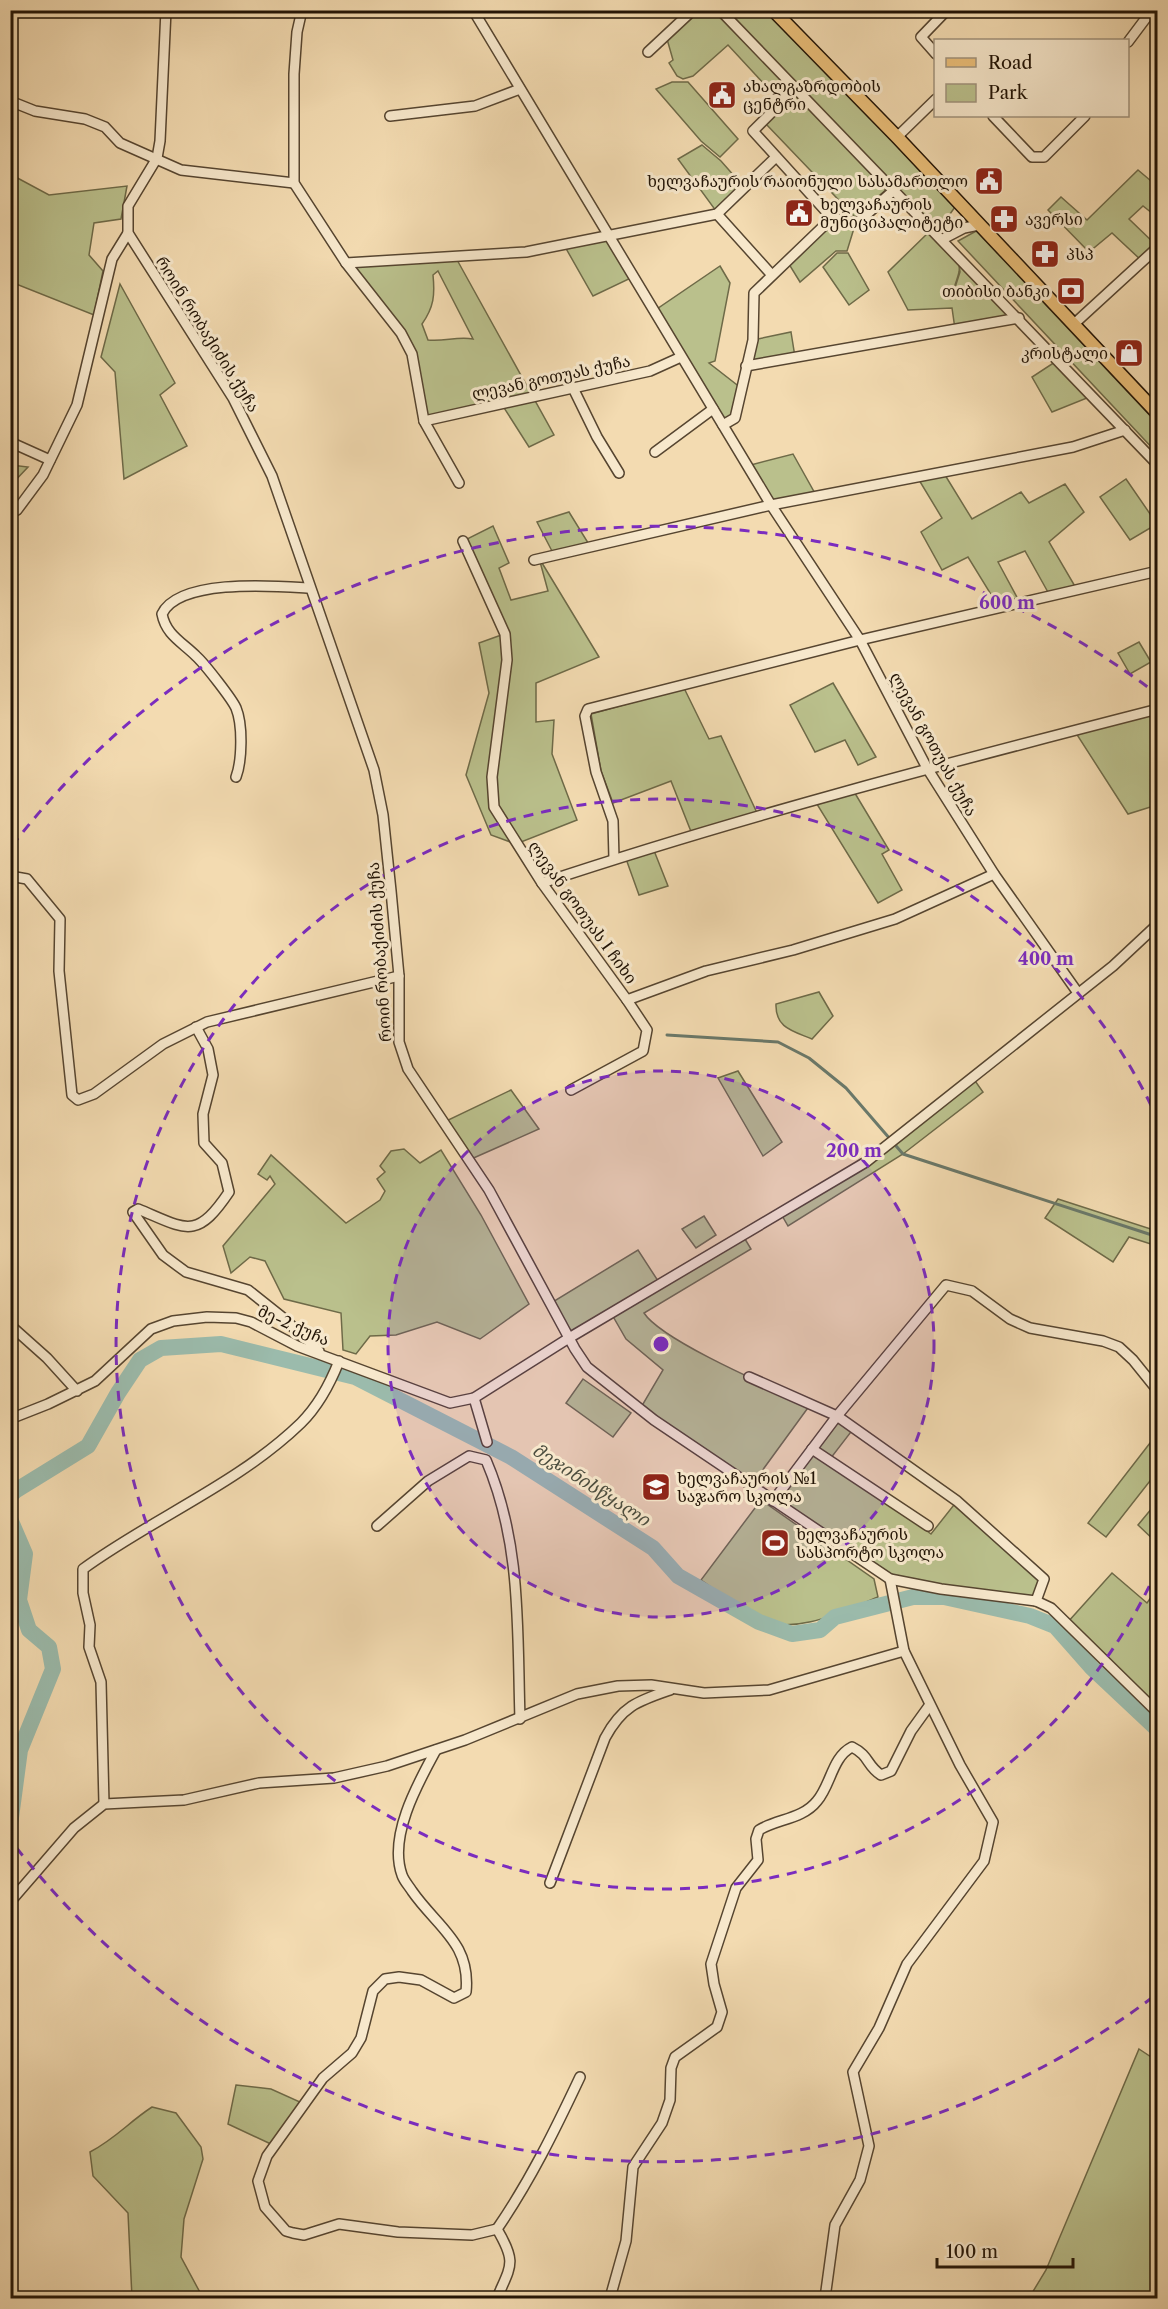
<svg xmlns="http://www.w3.org/2000/svg" width="1168" height="2309" font-family="'Libre Caslon Text','Noto Serif Georgian',serif">
<rect width="100%" height="100%" fill="#f3dbb1"/>
<filter id="stains"><feTurbulence type="fractalNoise" baseFrequency=".00333" numOctaves="4"/><feColorMatrix values="0 0 0 0 .2 0 0 0 0 .09 0 0 0 0 .02 0 0 0 .5 -.17"/></filter>
<radialGradient id="worn" r=".72"><stop offset=".6" stop-color="#630" stop-opacity="0"/><stop offset="1" stop-color="#630" stop-opacity=".3"/></radialGradient>
<!-- green -->
<g fill="#bac08c" stroke="#6e6a48" stroke-width="1.5" fill-rule="evenodd">
<polygon points="699,11 769,11 955,207 945,221 934,226 795,85 779,100 728,45 693,76 683,79 677,76 669,63 673,60 667,39"/>
<polygon points="672,82 688,82 738,139 720,157 701,141 656,89"/>
<polygon points="797,93 889,187 855,217 766,124"/>
<polygon points="702,145 721,161 743,186 716,211 678,159"/>
<polygon points="1138,170 1157,186 1157,217 1143,206 1129,219 1157,246 1142,261 1112,233 1089,252 1048,210 1061,197 1087,220"/>
<polygon points="10,174 49,195 127,186 121,219 94,223 89,255 103,271 94,315 11,282"/>
<polygon points="832,220 855,225 847,251 836,251 800,282 787,261"/>
<path d="M931 230C942 241 962 254 959 272 957 282 952 290 951 300L960 272 958 255 1019 318 955 329 952 308 908 310 888 272Z"/>
<polygon points="978,230 1157,421 1157,453 958,241"/>
<polygon points="608,236 633,277 593,296 564,245"/>
<polygon points="837,253 848,253 869,290 849,305 823,267"/>
<path d="M456 258 554 435 529 447 501 403 424 421 412 354 346 263ZM438 271 473 339C457 336 444 342 428 340L422 324C434 307 435 295 433 275Z"/>
<polygon points="720,266 730,283 715,361 709,363 741,388 735,418 723,425 654,311"/>
<polygon points="120,284 175,383 160,395 187,446 124,479 115,372 101,357"/>
<polygon points="791,332 795,357 746,366 753,340"/>
<polygon points="1058,360 1092,396 1052,412 1032,377"/>
<polygon points="793,454 817,497 771,505 747,466"/>
<polygon points="11,465 28,467 11,485 10,465"/>
<polygon points="945,475 972,519 1021,492 1029,503 1065,484 1084,512 1049,542 1076,588 1049,594 1025,551 998,562 1019,601 998,606 968,557 942,570 921,532 942,518 919,480"/>
<polygon points="1126,479 1157,524 1130,540 1100,497"/>
<polygon points="569,512 590,546 554,555 537,522"/>
<polygon points="493,526 509,563 499,568 511,600 548,591 539,558 599,657 536,683 536,722 554,720 552,754 577,820 516,844 491,835 466,775 489,693 479,643 504,634 463,541"/>
<polygon points="1139,642 1151,662 1130,674 1118,653"/>
<polygon points="833,683 876,757 858,765 845,740 815,752 790,705"/>
<polygon points="684,688 709,739 721,736 758,815 692,834 671,781 613,803 601,771 591,714"/>
<polygon points="1157,709 1157,805 1128,814 1074,730"/>
<polygon points="853,790 889,850 882,854 902,890 878,903 815,801"/>
<polygon points="653,848 668,886 639,895 625,856"/>
<path d="M819 992 833 1016 812 1039C793 1031 775 1028 776 1004Z"/>
<polygon points="738,1071 782,1142 763,1156 718,1078"/>
<polygon points="973,1078 983,1092 903,1154 788,1226 780,1212 866,1162"/>
<polygon points="511,1090 539,1129 469,1160 444,1122"/>
<polygon points="404,1149 420,1163 441,1150 481,1215 529,1304 480,1339 437,1322 396,1335 370,1336 356,1354 343,1350 341,1313 284,1299 265,1261 250,1257 231,1273 223,1246 275,1184 270,1176 267,1180 258,1174 271,1155 346,1223 380,1200 385,1191 377,1179 385,1172 380,1166 391,1151"/>
<polygon points="1058,1199 1157,1231 1157,1246 1129,1237 1113,1262 1045,1218"/>
<polygon points="704,1216 716,1235 696,1248 682,1229"/>
<path d="M742 1234 751 1249 644 1313C662 1341 775 1389 810 1405L751 1486 640 1409 663 1370 626 1339 611 1313 569 1338 551 1303 638 1250 660 1284Z"/>
<polygon points="583,1379 631,1413 613,1437 566,1403"/>
<polygon points="837,1416 854,1428 830,1459 931,1534 957,1501 1044,1579 1036,1601 890,1579 773,1501"/>
<polygon points="1157,1434 1157,1472 1106,1537 1088,1523"/>
<path d="M761 1500 874 1579 878 1597C843 1611 796 1636 758 1619 738 1609 719 1592 701 1580Z"/>
<polygon points="1157,1502 1157,1543 1138,1525"/>
<polygon points="1112,1573 1147,1603 1157,1589 1157,1713 1067,1623"/>
<polygon points="1139,2049 1157,2061 1157,2298 1029,2298 1046,2270"/>
<polygon points="236,2085 271,2089 300,2102 273,2145 228,2124"/>
<path d="M152 2107 176 2113 201 2147 203 2159 184 2219 181 2257 203 2298H132L128 2213 93 2176 90 2152C115 2139 129 2122 152 2107Z"/>
</g>
<g fill="none" stroke-linecap="round" stroke-linejoin="round">
<!-- stream -->
<polyline stroke="#6a7869" stroke-width="3" points="667,1035 778,1042 809,1058 846,1088 903,1154 1158,1237"/>
<!-- river -->
<g stroke="#9bbbac" stroke-width="16">
<polyline points="10,1496 15,1491 88,1446 118,1393 140,1360 161,1348 221,1344 355,1377 511,1457 653,1548 678,1576 759,1622 792,1634 820,1630 835,1617 913,1597 944,1597 1030,1616 1055,1626 1092,1668 1158,1730"/>
<polyline points="10,1519 25,1554 19,1600 29,1630 49,1647 53,1669 20,1750 10,1825"/>
</g>
<!-- minor casing -->
<g stroke="#564530" stroke-width="12">
<g id="minor">
<polyline points="166,10 160,141 157,158 128,206 128,233 233,398 272,476 374,770 383,815 391,891 399,976 399,1042 408,1069 489,1190 575,1349 587,1367 654,1420 890,1579 941,1589 1036,1601 1051,1608 1158,1713"/>
<polyline points="302,10 297,32 294,74 294,183 346,263 401,333 412,354 424,421 459,483"/>
<polyline points="473,10 771,505 860,640 927,768 994,874 1078,993"/>
<polyline points="720,10 1158,465"/>
<polyline points="1128,42 1152,10"/>
<polyline points="648,52 693,10"/>
<polyline points="936,54 921,37 947,10"/>
<polyline points="795,89 753,131 832,218"/>
<polyline points="10,101 35,111 85,119 105,127 120,143 181,170 294,183"/>
<polyline points="390,116 475,106 520,89"/>
<polyline points="993,116 1032,157 1044,157 1085,116"/>
<polyline points="897,137 936,99"/>
<polyline points="717,214 771,274"/>
<polyline points="832,218 857,223 893,191"/>
<polyline points="943,239 964,228 979,225"/>
<polyline points="346,263 526,252 717,214 776,157"/>
<polyline points="1074,324 1158,247"/>
<polyline points="746,366 1019,318"/>
<polyline points="573,388 597,437 619,473"/>
<polyline points="424,421 650,371 681,357"/>
<polyline points="723,425 735,418 753,340 754,293 832,218"/>
<polyline points="10,442 50,460"/>
<polyline points="655,452 713,409"/>
<polyline points="10,513 17,510 43,475 77,405 112,259 128,233"/>
<polyline points="463,541 505,634 507,660 492,777 494,807 542,883 627,1000 706,971 793,950 895,919 994,874"/>
<polyline points="534,560 771,505 1073,447 1125,430"/>
<path d="M236 777C242 761 243 725 236 708 232 699 204 663 196 656 182 642 166 635 162 614 179 578 276 586 309 588"/>
<polyline points="614,859 613,821 596,772 585,716 588,709 860,640 1158,571"/>
<polyline points="10,876 27,879 60,919 59,971 72,1095 78,1100 94,1094 163,1044 207,1022 399,976"/>
<path d="M542 883C744 816 951 762 1158 709"/>
<path d="M196 1027 208 1049 213 1075 203 1114 204 1143 222 1163 229 1192C196 1241 186 1229 138 1209L133 1212 163 1255 186 1272 248 1290 282 1317 319 1351"/>
<polyline points="571,1090 643,1051 647,1030 627,1000"/>
<polyline points="10,1325 47,1358 77,1391"/>
<polyline points="749,1377 837,1416 957,1501 1044,1579 1036,1601"/>
<polyline points="474,1398 487,1442"/>
<polyline points="10,1419 48,1404 95,1381 151,1329 173,1321 207,1317 236,1318 251,1322 297,1346 450,1403 474,1398 569,1338 866,1162 1113,966 1158,924"/>
<polyline points="812,1449 928,1526"/>
<polyline points="773,1501 837,1416 946,1285 972,1291 1010,1319 1030,1328 1103,1341 1119,1347 1133,1360 1158,1391"/>
<path d="M377 1526 428 1481 469 1456 486 1460C522 1544 517 1629 520 1719"/>
<path d="M436 1750C418 1783 388 1836 402 1875 404 1881 409 1886 412 1891 437 1927 471 1943 466 1992L454 1998 421 1980 399 1977 385 1979 373 1991 361 2038 352 2053 323 2078 267 2156 258 2181 265 2207 286 2231 293 2233 304 2235 339 2224 398 2232 472 2235 497 2229"/>
<path d="M104 1804 101 1682 89 1647 90 1625 83 1593V1569C153 1518 238 1484 301 1423 318 1406 330 1384 339 1361"/>
<path d="M550 1883 605 1738C622 1706 638 1701 670 1690"/>
<polyline points="10,1902 74,1828 104,1804 184,1800 259,1783 334,1778 387,1766 465,1740 577,1694 618,1686 651,1685 704,1693 769,1690 904,1651"/>
<path d="M497 2298C511 2265 517 2263 497 2229 530 2181 555 2130 580 2077"/>
<path d="M610 2298 626 2241 633 2167 662 2123 670 2100 671 2068 675 2057 717 2027 722 2012 714 1984 711 1964 736 1888 758 1860 756 1839 759 1830C777 1819 803 1819 817 1801 831 1785 832 1757 852 1747 870 1756 866 1765 881 1775L891 1771 911 1731 929 1706"/>
<polyline points="825,2298 835,2225 860,2180 869,2146 853,2072 879,2028 907,1964 984,1861 993,1822 960,1765 904,1651 890,1579"/>
</g>
</g>
<!-- major casing -->
<g stroke="#211305" stroke-width="15">
<polyline id="major" points="773,10 897,137 1158,414"/>
</g>
<!-- minor -->
<use href="#minor" stroke="#f7e8cc" stroke-width="9"/>
<!-- major -->
<use href="#major" stroke="#eabe78" stroke-width="12"/>
</g>
<!-- distance rings -->
<circle cx="661" cy="1344" r="273" fill="#7b2cbf" fill-opacity=".12"/>
<g fill="none" stroke="#7b2cbf" stroke-width="3" stroke-dasharray="10 8">
<circle cx="661" cy="1344" r="273"/>
<path d="M1157 1570A545 545 0 1 1 1157 1118"/>
<path d="M1153 1997A818 818 0 0 1 12 1842M12 846A818 818 0 0 1 1153 691"/>
</g>
<!-- icons -->
<defs>
<g id="civic-square" transform="scale(1.5)"><rect x="-9" y="-9" width="18" height="18" rx="4" fill="#8f2418" stroke="#f7e8cc"/><path d="M-.6-6.5H3V-4.5H.6V-3L4-1V1h2V6H-6V1h2V-1L-.6-3ZM-1.2 2.5V6h2.4V2.5Z" fill="#fff"/></g>
<g id="pharmacy-square" transform="scale(1.5)"><rect x="-9" y="-9" width="18" height="18" rx="4" fill="#8f2418" stroke="#f7e8cc"/><path d="M-2-6h4v4h4v4h-4v4h-4v-4h-4v-4h4Z" fill="#fff"/></g>
<g id="bank-square" transform="scale(1.5)"><rect x="-9" y="-9" width="18" height="18" rx="4" fill="#8f2418" stroke="#f7e8cc"/><path d="M-6-4H6V4H-6ZM0-2.3a2.3 2.3 0 1 0 0 4.6a2.3 2.3 0 1 0 0-4.6Z" fill="#fff"/></g>
<g id="shop-square" transform="scale(1.5)"><rect x="-9" y="-9" width="18" height="18" rx="4" fill="#8f2418" stroke="#f7e8cc"/><path d="M-5-2.5h2.3a2.7 3.5 0 0 1 5.4 0H5L5.5 6h-11ZM-1.5-2.5h3a1.5 2.3 0 0 0-3 0Z" fill="#fff"/></g>
<g id="school-square" transform="scale(1.5)"><rect x="-9" y="-9" width="18" height="18" rx="4" fill="#8f2418" stroke="#f7e8cc"/><path d="M0-5L7-2L0 1L-7-2ZM-4 1L0 2.5L4 1V4Q0 6-4 4Z" fill="#fff"/></g>
<g id="stadium-square" transform="scale(1.5)"><rect x="-9" y="-9" width="18" height="18" rx="4" fill="#8f2418" stroke="#f7e8cc"/><path d="M0-5a6.5 5 0 1 0 0 10a6.5 5 0 1 0 0-10ZM-3.5-1.8h7v3.6h-7Z" fill="#fff"/></g>
</defs>
<g fill-rule="evenodd">
<use href="#civic-square" x="722" y="95"/>
<use href="#civic-square" x="989" y="181"/>
<use href="#civic-square" x="799" y="213"/>
<use href="#pharmacy-square" x="1004" y="219"/>
<use href="#pharmacy-square" x="1045" y="254"/>
<use href="#bank-square" x="1071" y="291"/>
<use href="#shop-square" x="1129" y="353"/>
<use href="#school-square" x="656" y="1487"/>
<use href="#stadium-square" x="775" y="1543"/>
</g>
<g text-anchor="middle" stroke-width="6" stroke-linejoin="round" paint-order="stroke">
<!-- poi labels -->
<g font-size="16" fill="#211305" stroke="#f7e8cc" text-anchor="start">
<text x="743" y="92">ახალგაზრდობის<tspan x="743" dy="18">ცენტრი</tspan></text>
<text x="968" y="187" text-anchor="end">ხელვაჩაურის რაიონული სასამართლო</text>
<text x="820" y="210">ხელვაჩაურის<tspan x="820" dy="18">მუნიციპალიტეტი</tspan></text>
<text x="1025" y="225">ავერსი</text>
<text x="1066" y="260">პსპ</text>
<text x="1050" y="297" text-anchor="end">თიბისი ბანკი</text>
<text x="1108" y="359" text-anchor="end">კრისტალი</text>
<text x="677" y="1484">ხელვაჩაურის №1<tspan x="677" dy="18">საჯარო სკოლა</tspan></text>
<text x="796" y="1540">ხელვაჩაურის<tspan x="796" dy="18">სასპორტო სკოლა</tspan></text>
</g>
<!-- street labels -->
<g font-size="16" fill="#211305" stroke="#f7e8cc">
<text transform="translate(208 334) rotate(58)" y="6">როინ რობაქიძის ქუჩა</text>
<text transform="translate(551 377) rotate(-12)" y="6">ლევან გოთუას ქუჩა</text>
<text transform="translate(934 744) rotate(61)" y="6">ლევან გოთუას ქუჩა</text>
<text transform="translate(583 912) rotate(54)" y="6">ლევან გოთუას I ჩიხი</text>
<text transform="translate(379 952) rotate(-94)" y="6">როინ რობაქიძის ქუჩა</text>
<text transform="translate(294 1325) rotate(24)" y="6">მე-2 ქუჩა</text>
</g>
<!-- water labels -->
<g font-size="18" font-style="italic" fill="#4c4e3f" stroke="#f7e8cc">
<text transform="translate(591 1485) rotate(33)" y="6">მეჯინისწყალი</text>
</g>
</g>
<circle cx="661" cy="1344" r="9" fill="#7b2cbf" stroke="#f7e8cc" stroke-width="3"/>
<g font-size="18" text-anchor="middle" font-weight="bold" fill="#7b2cbf" stroke="#f7e8cc" stroke-width="6" stroke-linejoin="round" paint-order="stroke">
<text x="1007" y="609">600 m</text>
<text x="1046" y="965">400 m</text>
<text x="854" y="1157">200 m</text>
</g>
<!-- margin -->
<rect width="1168" height="2309" fill="none" stroke="#f3dbb1" stroke-width="36"/>
<rect x="12" y="12" width="1144" height="2285" fill="none" stroke="#211305" stroke-width="3"/>
<rect x="18" y="18" width="1132" height="2273" fill="none" stroke="#211305" stroke-width="1.5"/>
<!-- legend -->
<rect x="934" y="39" width="195" height="78" fill="#f7e8cc" stroke="#a1937c" stroke-width="1.5"/>
<rect x="946" y="58" width="30" height="9" fill="#eabe78" stroke="#a1937c" stroke-width="1.5"/>
<text x="988" y="69" font-size="18" fill="#211305">Road</text>
<rect x="946" y="84" width="30" height="18" fill="#bac08c" stroke="#a1937c" stroke-width="1.5"/>
<text x="988" y="99" font-size="18" fill="#211305">Park</text>
<!-- scale -->
<path d="M937 2258v9h136v-9" fill="none" stroke="#211305" stroke-width="3"/>
<text x="946" y="2258" font-size="18" fill="#211305" stroke="#f7e8cc" stroke-width="4.5" paint-order="stroke">100 m</text>
<rect width="100%" height="100%" filter="url(#stains)"/>
<rect width="100%" height="100%" fill="url(#worn)"/>
</svg>
